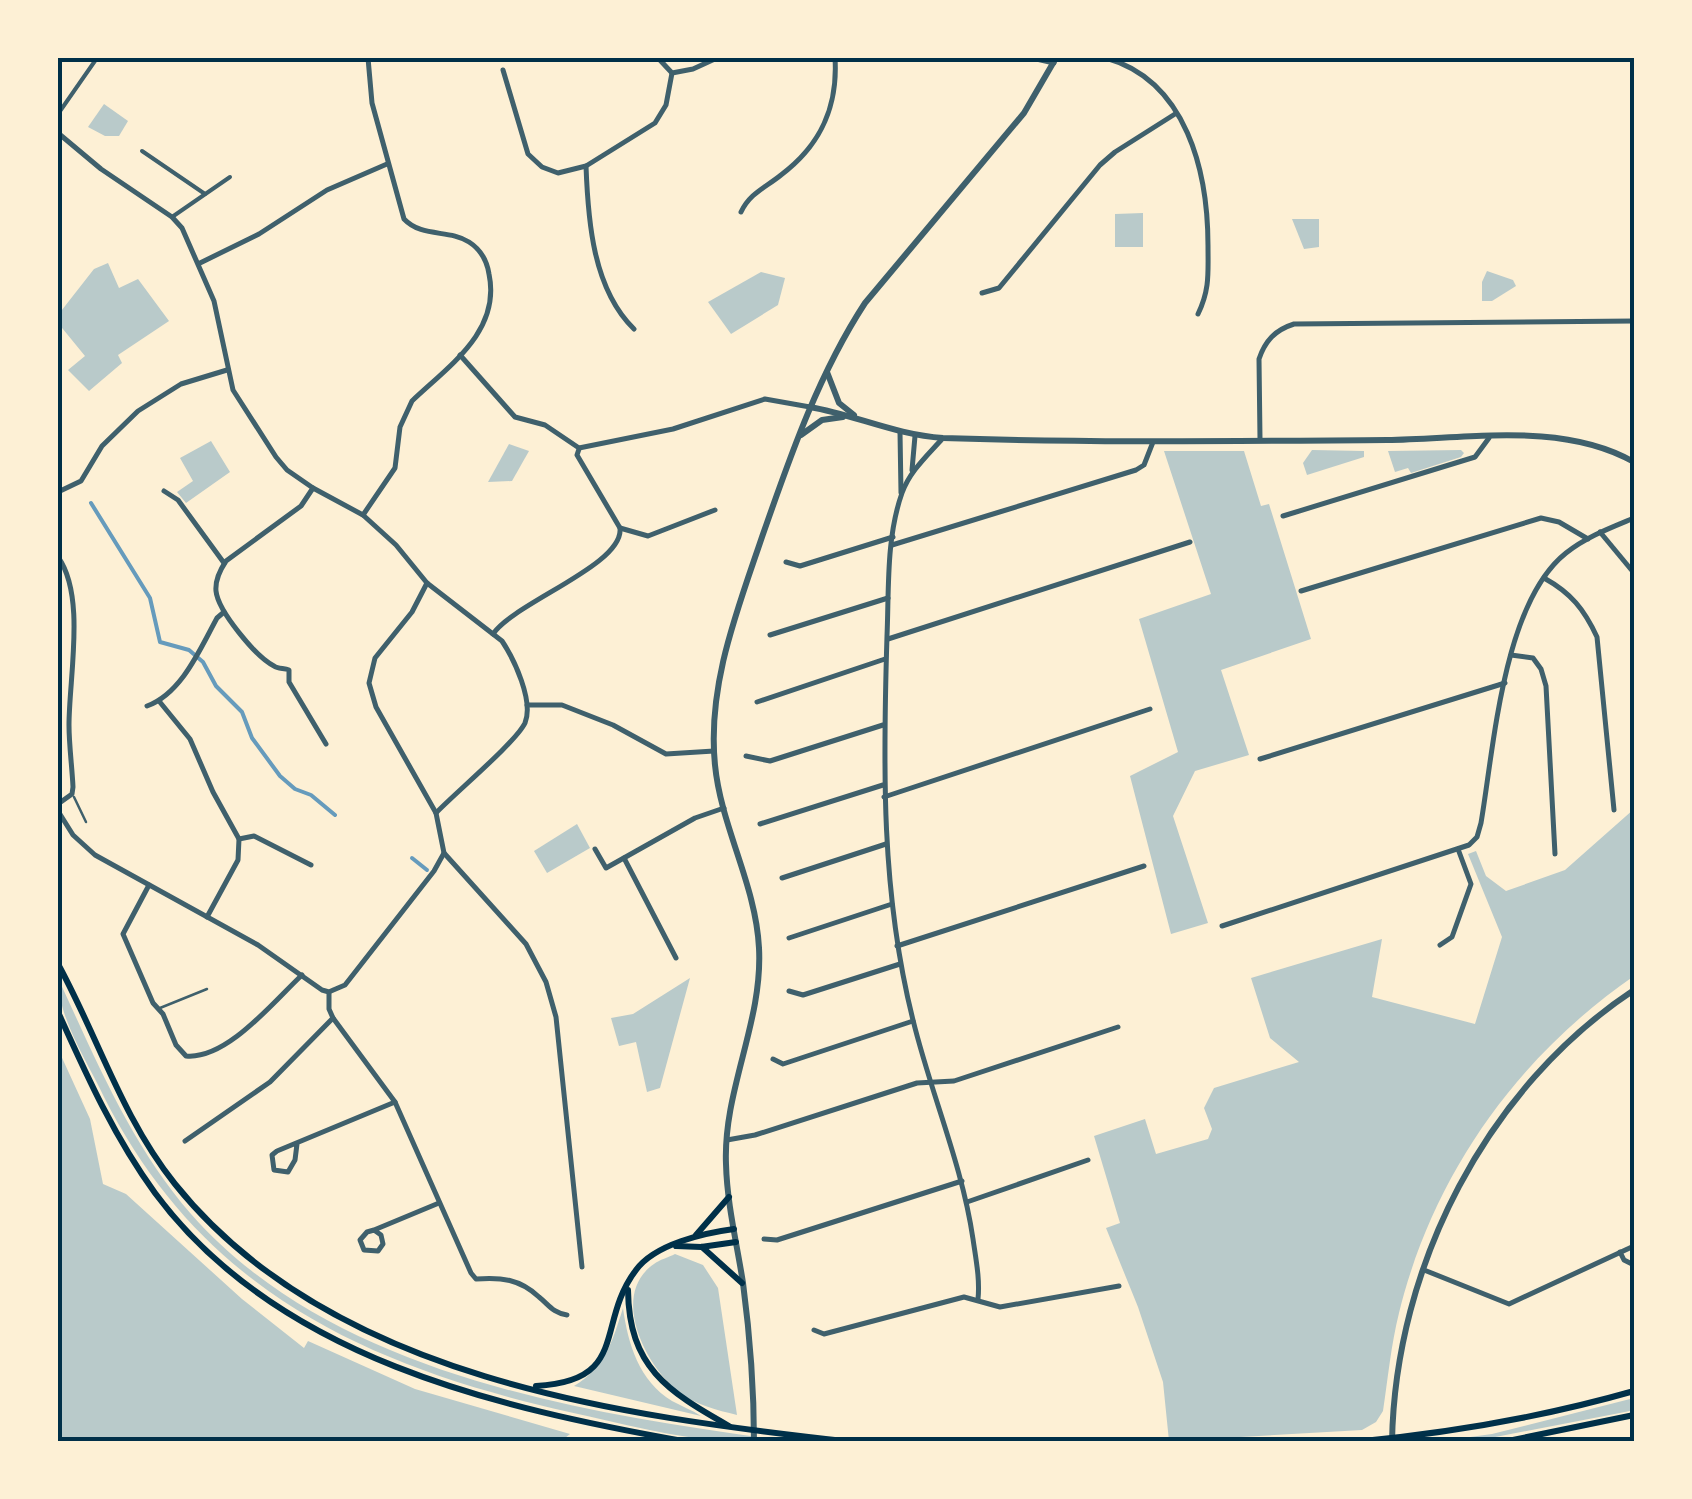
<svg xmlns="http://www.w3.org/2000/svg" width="1692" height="1499" font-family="Quicksand,sans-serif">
<rect width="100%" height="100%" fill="#fdf0d5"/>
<!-- green -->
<g fill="#b9caca">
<polygon points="104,104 128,121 119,136 105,136 88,127"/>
<polygon points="1143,213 1143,247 1115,247 1115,214"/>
<polygon points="1292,219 1319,219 1319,247 1304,249"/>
<polygon points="108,263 119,288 138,279 169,321 118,355 122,363 89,391 68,370 85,356 58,323 58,315 94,269"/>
<polygon points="1487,271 1513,280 1516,286 1492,301 1482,301 1482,282"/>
<polygon points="761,272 785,278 778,305 731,334 708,302"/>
<polygon points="211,441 230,472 186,503 177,492 193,481 180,458"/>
<polygon points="509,444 529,451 512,481 488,482"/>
<polygon points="1312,450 1364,451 1364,457 1307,475 1303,463"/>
<polygon points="1461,450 1464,453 1461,457 1411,473 1408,468 1395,472 1388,451"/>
<polygon points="1164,451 1244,451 1261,506 1269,504 1311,639 1221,670 1249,755 1195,771 1173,816 1208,923 1171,934 1130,776 1178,752 1139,619 1211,594"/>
<path d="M1634 809V976C1518 1056 1433 1174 1399 1313 1391 1345 1388 1378 1383 1411L1376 1422 1362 1430 1169 1441 1163 1382 1138 1307 1106 1228 1120 1223 1094 1136 1145 1119 1156 1154 1208 1139 1212 1129 1204 1108 1214 1088 1299 1062 1270 1038 1251 978 1382 939 1372 997 1475 1024 1502 937 1468 854 1476 851 1486 876 1506 891 1565 870Z"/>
<polygon points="577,824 590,848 547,873 534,851"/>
<path d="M58 978C96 1060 131 1145 191 1214 333 1375 585 1414 787 1441 767 1441 746 1443 726 1441 674 1438 620 1423 569 1412 366 1366 202 1291 104 1097 87 1061 58 1018 58 978Z"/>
<polygon points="690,978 660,1088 647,1092 636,1042 619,1046 611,1018 633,1014"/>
<polygon points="58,1049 90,1119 103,1184 126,1194 242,1299 304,1348 308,1341 415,1389 570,1434 560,1442 58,1441"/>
<path d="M675 1254 703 1265 718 1288 737 1415C717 1410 696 1405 679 1392 646 1367 609 1295 654 1264 659 1260 669 1257 675 1254Z"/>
<path d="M623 1308C628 1344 639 1381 672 1401 681 1406 692 1410 701 1416L574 1386C605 1367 612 1343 623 1308Z"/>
<polygon points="1634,1398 1634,1410 1625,1412 1480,1440 1441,1441 1492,1434"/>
</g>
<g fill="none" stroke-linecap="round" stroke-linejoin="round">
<!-- stream -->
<g stroke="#669bbc" stroke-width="4">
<polyline points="91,503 150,598 160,642 189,650 203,662 216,686 242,712 252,738 280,776 295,789 311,795 335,815"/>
<polyline points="412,858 427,870"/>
<polyline points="58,1441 59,1442"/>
</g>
<!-- service -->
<g stroke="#3f606c" stroke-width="2.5">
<polyline points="74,797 86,822"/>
<polyline points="160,1008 207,989"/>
</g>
<!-- pedestrian -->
<g stroke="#3f606c" stroke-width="4">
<polyline points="58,114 97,58"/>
<polyline points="142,151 205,194"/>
<polyline points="172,217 230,177"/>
</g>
<!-- minor -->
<g stroke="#3f606c" stroke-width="5">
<polyline points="658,58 672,73 693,69 717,58"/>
<polyline points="1032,58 1054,63"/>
<path d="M1106 58C1187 81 1208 172 1208 246 1208 273 1210 289 1198 314"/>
<polyline points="503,70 528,154 542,167 558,173 586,166 655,123 666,105 672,73"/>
<path d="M58 133 101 169 172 217 182 228 214 301 233 390 276 457 287 470 313 488 363 515 396 545 427 583 502 641C514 659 534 701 525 723 516 742 455 793 436 813"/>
<path d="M586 166C588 221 593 289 634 329"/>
<path d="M741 212C750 193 765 188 781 175 821 145 838 107 835 58"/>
<polyline points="200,263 259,234 327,190 387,164"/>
<polyline points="982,293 999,288 1100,165 1115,152 1175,114"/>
<polyline points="460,355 515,417 545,425 579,448 673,429 765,399 810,407"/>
<polyline points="900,432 901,493"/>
<path d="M942 439C927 456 910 471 902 493 886 538 889 590 887 636 883 766 881 893 913 1020 931 1094 962 1164 973 1239 976 1260 980 1279 978 1299"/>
<path d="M1260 439 1259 359C1265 341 1275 330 1294 324L1634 321"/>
<polyline points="912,470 915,436"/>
<path d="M313 488 301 506 226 561C220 570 215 580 216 591 218 611 256 657 274 666 278 669 284 668 289 670V682L326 744"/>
<polyline points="164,491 178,500 224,563"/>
<polyline points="58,492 81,481 102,446 138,411 181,384 227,370"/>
<path d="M363 515 395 468 400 427 412 401C450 365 501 331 489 274 487 261 480 249 469 242 449 229 422 238 404 219L372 103 368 58"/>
<polyline points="1283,516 1475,457 1489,438"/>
<polyline points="620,528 648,536 715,510"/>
<polyline points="1600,532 1634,573"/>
<polyline points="892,545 1136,470 1144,465 1153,442"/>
<path d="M58 557C86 596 69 677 69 725 69 745 72 766 73 787L72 794 58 804"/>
<polyline points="786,562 800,566 893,537"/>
<path d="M1544 578C1571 593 1584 609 1597 637L1614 810"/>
<polyline points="427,583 412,612 375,658 369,683 376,707 436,813 444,853 526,944 546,982 556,1017 582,1267"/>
<polyline points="1301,591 1541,518 1559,522 1588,539"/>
<path d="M493 634C515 602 624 565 620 528L577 455 579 449"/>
<polyline points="770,635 888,598"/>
<polyline points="888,639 1190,542"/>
<polyline points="1511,655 1533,658 1541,669 1546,686 1555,854"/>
<polyline points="159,701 190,739 213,792 239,839 238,860 207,917"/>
<polyline points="757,702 885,659"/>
<polyline points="527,705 562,705 613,725 666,754 714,751"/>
<path d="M147 706C182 693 200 649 217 618L224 612"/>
<polyline points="746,756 770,761 883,725"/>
<polyline points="1260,759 1505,683"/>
<polyline points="884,797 1150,709"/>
<path d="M58 811 73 835 95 855 258 945 322 990 329 992V1009L333 1018 395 1102 471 1273 476 1279C501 1277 520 1279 539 1297 549 1305 553 1313 567 1315"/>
<polyline points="760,824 883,785"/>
<polyline points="239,839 254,836 311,865"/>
<polyline points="595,849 606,868 695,818 724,808"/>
<polyline points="624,858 676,958"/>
<polyline points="782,878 886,844"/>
<path d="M149 885 123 934 153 1003 163 1014 176 1045 186 1056C227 1060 274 1001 302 975"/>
<path d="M1222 926 1469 845 1477 837 1481 823C1494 747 1503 603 1566 553 1586 537 1610 528 1634 518"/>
<polyline points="789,938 892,904"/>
<polyline points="1440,945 1452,937 1471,884 1458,849"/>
<polyline points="897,946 1144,866"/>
<polyline points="331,991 345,985 434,871 444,853"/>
<polyline points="789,991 803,995 900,964"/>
<polyline points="773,1059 783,1064 913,1021"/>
<polyline points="727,1140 755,1135 917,1083 954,1081 1118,1027"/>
<polyline points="185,1141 270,1082 333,1018"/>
<polyline points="297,1144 295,1160 288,1172 274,1170 272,1155 277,1151 395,1102"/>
<polyline points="967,1202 1088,1160"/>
<polyline points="374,1230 367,1232 360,1240 364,1250 378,1251 383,1244 381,1235 374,1230 439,1203"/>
<polyline points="764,1239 777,1240 962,1181"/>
<polyline points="1620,1252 1624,1260 1634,1265"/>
<polyline points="1424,1270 1509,1304 1634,1246"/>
<polyline points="814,1330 824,1334 964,1297 1000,1307 1119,1286"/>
</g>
<!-- tertiary -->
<g stroke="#3f606c" stroke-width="6">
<polyline points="827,372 839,403 854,415"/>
<path d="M810 407C855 415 896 435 943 438 1090 443 1239 441 1387 440 1467 439 1562 421 1634 462"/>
<polyline points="801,435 822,420 843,417"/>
<path d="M754 1442C754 1388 750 1336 743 1283 737 1244 727 1204 726 1164 723 1090 763 1022 759 948 756 885 721 827 715 765 707 686 737 611 762 537 790 457 818 375 865 303L1024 113 1056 58"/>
<path d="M1392 1442C1395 1266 1487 1087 1634 990"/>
</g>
<!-- secondary -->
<g stroke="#003049" stroke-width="6">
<path d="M58 964C98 1037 122 1118 175 1184 331 1379 620 1416 853 1442"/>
<path d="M58 1012C86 1074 114 1137 155 1193 277 1358 497 1408 688 1442"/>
<polyline points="696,1235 729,1197"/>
<polyline points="676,1246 701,1247 736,1242"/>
<polyline points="702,1247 742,1283"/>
<path d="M628 1290C629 1367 667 1391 729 1426"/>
<path d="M536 1386C630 1381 595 1324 636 1270 655 1244 704 1233 734 1229"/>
<path d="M1354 1442C1449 1433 1543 1417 1634 1391"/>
<polyline points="1503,1442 1634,1415"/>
</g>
</g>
<!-- border -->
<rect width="1692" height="1499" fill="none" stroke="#fdf0d5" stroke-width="120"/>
<rect x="60" y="60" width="1572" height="1379" fill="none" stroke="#003049" stroke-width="4"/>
</svg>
